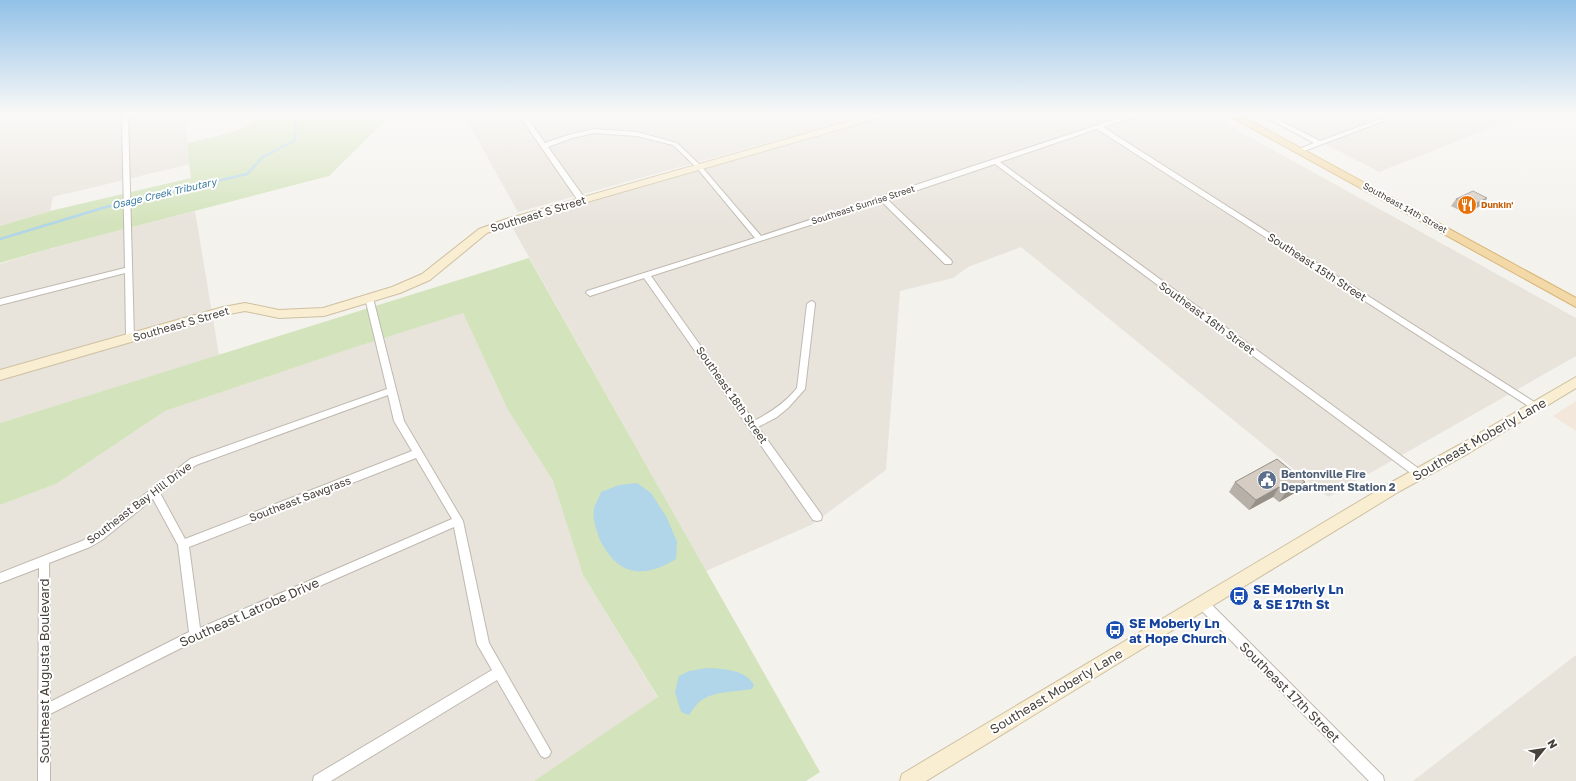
<svg xmlns="http://www.w3.org/2000/svg" width="1576" height="781" font-family="'Golos Text',sans-serif">
<rect width="100%" height="100%" fill="#f4f2ed"/>
<!-- residential -->
<g fill="#e8e3db">
<polygon points="0,115 184,115 190,164 53,197 50,211 0,226"/>
<polygon points="464,115 868,115 518,212"/>
<polygon points="894,115 1210,115 1576,318 1576,356 1328,497 1021,247 968,267 953,278 900,291 886,470 811,525 706,571 511,225"/>
<polygon points="1270,115 1523,115 1379,172"/>
<polygon points="195,211 219,355 0,423 0,264 63,245"/>
<polygon points="463,313 508,410 553,481 583,575 658,698 534,781 0,781 0,505 56,484 165,411 353,348"/>
<polygon points="1576,655 1576,781 1413,781"/>
</g>
<!-- commercial -->
<polygon fill="#f3e7db" points="1576,401 1576,431 1553,416"/>
<!-- green -->
<g fill="#d3e3bb">
<polygon points="258,115 391,115 329,176 63,245 0,263 0,226 50,211 191,178 187,143 230,133 248,126"/>
<polygon points="529,258 820,772 806,781 534,781 658,697 583,575 553,481 508,410 463,313 353,348 165,411 56,484 0,505 0,423"/>
</g>
<!-- water -->
<g fill="#b1d5e9">
<path d="M637 483 651 493 667 518 677 542 676 559C643 579 618 576 600 540 597 531 592 519 594 509 595 504 599 498 601 492L619 485Z"/>
<path d="M707 668C723 669 745 669 754 685L752 689C735 692 712 691 699 702 695 706 692 711 689 715L681 712 675 692 679 676 689 671Z"/>
</g>
<g fill="none" stroke-linecap="round" stroke-linejoin="round">
<!-- stream -->
<polyline stroke="#b1d5e9" stroke-width="2.5" points="0,239 106,207 247,174 263,157 295,140 296,115"/>
<!-- street casing -->
<g stroke="#bfb9b0" stroke-width="2">
<g id="street">
<polygon points="122,115 128,115 134,338 130,341 126,338 125,273 0,305 0,299 125,268"/>
<path d="M519 115H525L545 143 568 135 594 129 637 132 677 143 701 166 761 236 1128 115H1137L1136 116 1103 127 1539 405 1541 407 1536 410 1533 409 1097 129 1000 162 1422 471 1424 474 1422 477 1419 478 1416 477 995 164 888 200 951 260 952 262 951 264H945L882 202 651 276 754 421C771 412 785 403 797 388L807 304 811 301 814 302 815 304 805 389 788 408 777 417 758 427 821 514 822 517 821 520 817 521 813 520 644 278 590 296 586 293 587 291 755 238 697 168 673 145 637 136 594 133 572 138 548 147 586 200 585 202H579Z"/>
<polygon points="845,115 851,115 859,122 854,123"/>
<polygon points="1262,115 1269,115 1320,141 1391,115 1399,115 1299,153 1296,151 1297,150 1314,143"/>
<path d="M369 295 373 298 404 421 463 521 489 643 549 748 551 752 549 756 545 758 541 756 497 680 331 781H313L314 776 492 670 477 644 454 527 199 639 50 714V781H38L39 568 0 583V573L82 541 94 534 190 459 387 389 365 298ZM388 395 394 421 412 451 185 539 160 493 196 465ZM416 458 452 519 200 628 189 547ZM153 499 178 545 189 632 50 702 49 563 90 547 102 540Z"/>
<polygon points="1203,599 1207,600 1383,776 1384,781 1369,781 1199,608 1197,604 1199,600"/>
</g>
</g>
<!-- secondary casing -->
<g stroke="#cec0a2" stroke-width="2">
<g id="secondary">
<polygon points="871,115 884,115 883,117 514,223 487,233 430,280 400,293 324,316 279,318 245,311 224,315 0,380 0,370 223,307 245,303 279,310 323,308 392,287 422,274 479,229 506,219"/>
<polygon points="1576,377 1576,388 1469,453 1400,491 926,781 900,781 902,774 1390,483 1459,445"/>
</g>
</g>
<!-- primary casing -->
<g stroke="#d7b578" stroke-width="2">
<polygon id="primary" points="1228,115 1240,115 1576,298 1576,307"/>
</g>
<!-- street -->
<use href="#street" fill="#fff" fill-rule="evenodd"/>
<!-- secondary -->
<use href="#secondary" fill="#f9edd2" fill-rule="evenodd"/>
<!-- primary -->
<use href="#primary" fill="#f3d9a7" fill-rule="evenodd"/>
</g>
<!-- wall -->
<g fill="#b7b0a8">
<polygon points="1487,198 1483,205 1465,213 1451,206 1456,199"/>
<polygon points="1235,482 1305,482 1298,491 1279,502 1273,497 1249,510 1229,492"/>
</g>
<!-- shaded-wall -->
<g fill="#959088">
<polygon points="1487,198 1483,205 1465,213 1470,206"/>
<polygon points="1305,482 1298,491 1279,502 1286,492"/>
<polygon points="1279,487 1273,497 1249,510 1256,500"/>
</g>
<!-- building -->
<g fill="#d5cdc3" stroke="#959088">
<polygon points="1473,191 1487,198 1470,206 1456,199"/>
<polygon points="1277,459 1305,482 1286,492 1279,487 1256,500 1235,482"/>
</g>
<!-- sky -->
<linearGradient id="sky" x2="0" y2="1"><stop stop-color="#92c1e8"/><stop offset="0.51" stop-color="#faf9f7"/><stop offset="1" stop-color="#faf9f7" stop-opacity="0"/></linearGradient>
<rect width="1576" height="224" fill="url(#sky)"/>
<!-- icons -->
<defs>
<g id="restaurant-disc" transform="scale(1)"><circle r="9.5" fill="#e8710a" stroke="#fff"/><path d="M-5-6h1v4h1v-4h1v4h1v-4h1v5L-1.5 .5V6h-2V.5L-5-1ZM5-6V6H3V1.5H1.5Q1.5-4 5-6Z" fill="#fff"/></g>
<g id="civic-disc" transform="scale(1)"><circle r="9.5" fill="#5c6f8a" stroke="#fff"/><path d="M-.6-6.5H3V-4.5H.6V-3L4-1V1h2V6H-6V1h2V-1L-.6-3ZM-1.2 2.5V6h2.4V2.5Z" fill="#fff"/></g>
<g id="bus-disc" transform="scale(1)"><circle r="9.5" fill="#1a4fb4" stroke="#fff"/><path d="M-5-6H5V4H4V6H2V4H-2V6H-4V4H-5ZM-3.5-4V0h7V-4ZM-3.5 1.2v1.5H-2V1.2ZM2 1.2v1.5H3.5V1.2Z" fill="#fff"/></g>
</defs>
<g fill-rule="evenodd">
<use href="#restaurant-disc" x="1467" y="205"/>
<use href="#civic-disc" x="1267" y="480"/>
<use href="#bus-disc" x="1239" y="596"/>
<use href="#bus-disc" x="1115" y="630"/>
</g>
<g text-anchor="middle" stroke-width="4" stroke-linejoin="round" paint-order="stroke">
<!-- far-street labels -->
<g font-size="9" fill="#48423b" stroke="#fff">
<text transform="translate(863 205) rotate(-18)" y="3">Southeast Sunrise Street</text>
<text transform="translate(1405 208) rotate(29)" y="3">Southeast 14th Street</text>
</g>
<!-- far-food labels -->
<g font-size="9" font-weight="bold" fill="#c56008" stroke="#fff" text-anchor="start">
<text x="1481" y="208">Dunkin'</text>
</g>
<!-- far-water labels -->
<g font-size="10" font-style="italic" fill="#3d7ca1" stroke="#fff">
<text transform="translate(164 193) rotate(-13)" y="4">Osage Creek Tributary</text>
</g>
<!-- street labels -->
<g font-size="11" fill="#48423b" stroke="#fff">
<text transform="translate(538 214) rotate(-17)" y="4">Southeast S Street</text>
<text transform="translate(1317 267) rotate(33)" y="4">Southeast 15th Street</text>
<text transform="translate(1207 318) rotate(36)" y="4">Southeast 16th Street</text>
<text transform="translate(181 324) rotate(-16)" y="4">Southeast S Street</text>
<text transform="translate(732 395) rotate(55)" y="4">Southeast 18th Street</text>
<text transform="translate(300 499) rotate(-21)" y="4">Southeast Sawgrass</text>
<text transform="translate(139 503) rotate(-37)" y="4">Southeast Bay Hill Drive</text>
</g>
<!-- service labels -->
<g font-size="11" font-weight="bold" fill="#4e5e75" stroke="#fff" text-anchor="start">
<text x="1281" y="478">Bentonville Fire<tspan x="1281" dy="13">Department Station 2</tspan></text>
</g>
<!-- near-street labels -->
<g font-size="13" fill="#48423b" stroke="#fff">
<text transform="translate(1479 439) rotate(-30)" y="5">Southeast Moberly Lane</text>
<text transform="translate(249 612) rotate(-24)" y="5">Southeast Latrobe Drive</text>
<text transform="translate(44 671) rotate(-90)" y="5">Southeast Augusta Boulevard</text>
<text transform="translate(1056 691) rotate(-31)" y="5">Southeast Moberly Lane</text>
<text transform="translate(1290 692) rotate(45)" y="5">Southeast 17th Street</text>
</g>
<!-- near-transit labels -->
<g font-size="13" font-weight="bold" fill="#164399" stroke="#fff" text-anchor="start">
<text x="1253" y="594">SE Moberly Ln<tspan x="1253" dy="15">&amp; SE 17th St</tspan></text>
<text x="1129" y="628">SE Moberly Ln<tspan x="1129" dy="15">at Hope Church</tspan></text>
</g>
</g>
<!-- north arrow -->
<g transform="translate(1544 749) rotate(60)" stroke="#ffffff" stroke-width="3" paint-order="stroke">
<path d="M0-3L7 15L0 10L-7 15Z" fill="#48423b"/>
<text y="-6" font-size="11" font-weight="bold" text-anchor="middle" fill="#48423b">N</text>
</g>
</svg>
